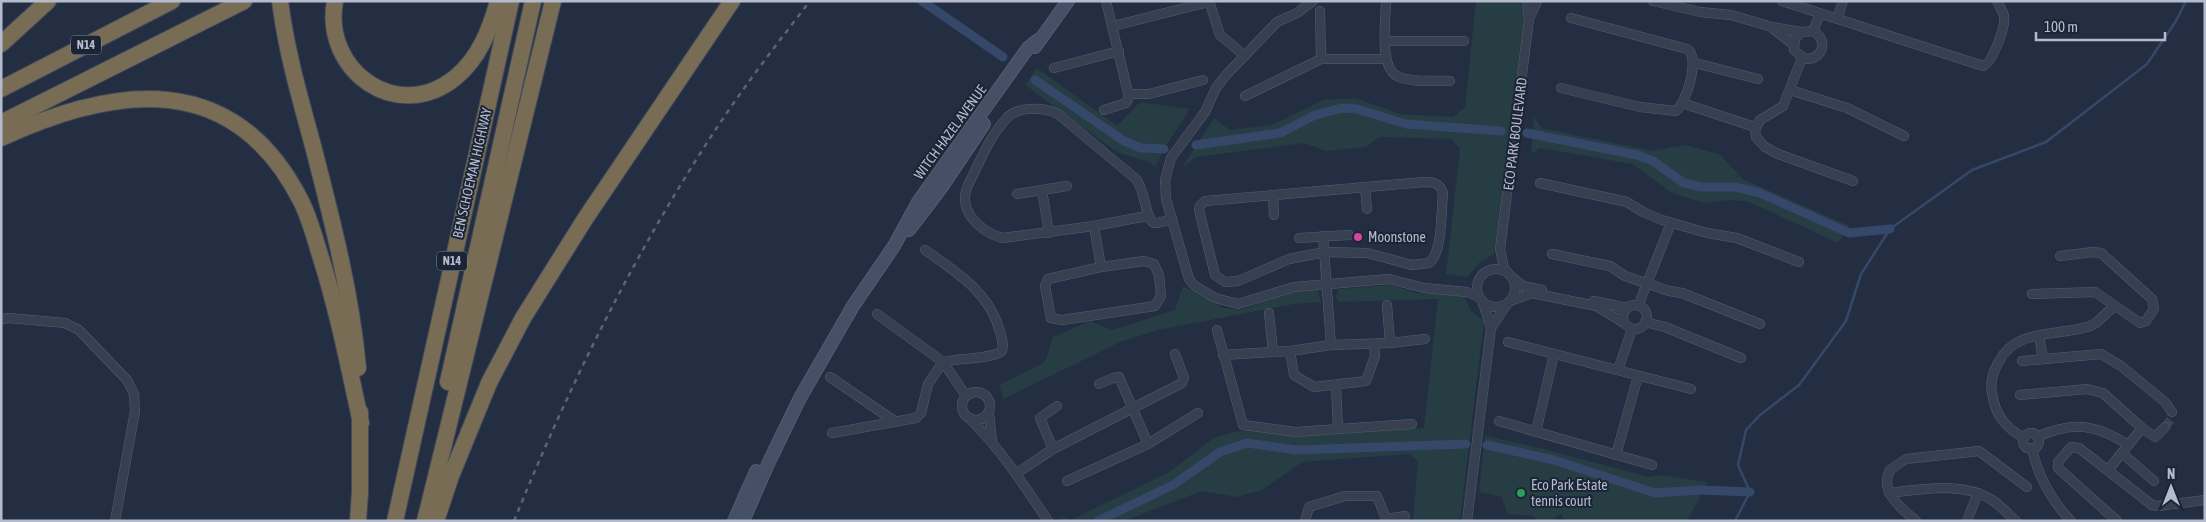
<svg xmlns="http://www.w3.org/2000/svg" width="2206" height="522" font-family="'Asap Condensed',sans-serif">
<rect width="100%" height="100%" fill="#232e42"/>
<!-- green -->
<g fill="#253d43">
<polygon points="1476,1 1516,1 1525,8 1494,254 1480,262 1467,277 1446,274 1460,148 1451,139 1379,137 1366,147 1326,151 1304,143 1196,157 1181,169 1214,118 1230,130 1272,125 1323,100 1355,98 1400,114 1453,117 1465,107"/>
<polygon points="1037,68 1117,126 1140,102 1190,109 1164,149 1155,167 1149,162 1117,152 1025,85"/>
<polygon points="1534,117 1542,128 1653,151 1685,145 1719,154 1744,180 1850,226 1838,243 1749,202 1730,200 1704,203 1672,193 1632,164 1540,148 1531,154"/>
<polygon points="1391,285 1417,293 1463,294 1471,311 1484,321 1460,521 1413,521 1418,462 1410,454 1302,462 1262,490 1237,497 1202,491 1124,521 1062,521 1059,516 1071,520 1169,472 1215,437 1235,432 1256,429 1298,437 1424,428 1438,299 1339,302 1336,297 1339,289"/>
<polygon points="1183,286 1223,308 1241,310 1288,293 1318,290 1321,302 1294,304 1158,330 1120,342 1004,399 999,385 1045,362 1053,337 1090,321 1112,330 1175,310"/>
<polygon points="1485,436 1536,447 1649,477 1659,475 1708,482 1687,521 1566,521 1561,514 1553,519 1553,521 1537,521 1534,516 1507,514 1502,497 1479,492"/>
</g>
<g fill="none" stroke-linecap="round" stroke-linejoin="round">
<!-- stream -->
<polyline stroke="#35486a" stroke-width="2.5" points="1735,521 1750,492 1738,465 1746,430 1760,415 1799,385 1846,321 1861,274 1890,229 1972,170 2046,142 2147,64 2176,21 2186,1"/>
<!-- canal -->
<g stroke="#35486a" stroke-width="9">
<polyline points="922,1 1003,57"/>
<polyline points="1035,80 1124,141 1141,148 1164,149"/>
<polyline points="1527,133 1637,155 1653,161 1684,183 1701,187 1735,187 1760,193 1849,233 1890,229"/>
<polyline points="1196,145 1280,133 1315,115 1342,108 1357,109 1406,124 1501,131"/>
<polyline points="1487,445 1554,460 1655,493 1700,490 1750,492"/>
<polyline points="1098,521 1173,485 1220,452 1247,443 1296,450 1466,444"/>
</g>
<!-- street-tunnel -->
<polyline stroke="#394357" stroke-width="9" stroke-dasharray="9 4.5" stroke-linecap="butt" points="2165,427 2172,418 2172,412"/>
<!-- street casing -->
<g stroke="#555e6f" stroke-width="10">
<g id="street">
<polyline points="1209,1 1220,35 1245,56"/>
<polyline points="1313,1 1297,13 1277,22 1226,75 1216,88 1205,112 1171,158 1165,180 1166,199 1189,279 1195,286 1215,298 1238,304 1294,287 1389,279 1424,288 1467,292 1479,297"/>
<path d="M1386 1C1386 21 1378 68 1399 77 1413 83 1435 80 1450 81"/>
<path d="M1653 1 1700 12 1731 15 1772 27 1801 32 1813 31C1829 40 1823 60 1805 59L1794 50 1795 39 1801 32"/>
<path d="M1782 1 1983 66C1993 62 2006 26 2004 16 2003 11 1999 6 1997 1"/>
<polyline points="1320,11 1321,59"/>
<polyline points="1529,19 1537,1"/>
<polyline points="1837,19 1843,1"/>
<polyline points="1113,26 1209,2"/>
<polyline points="1772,28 1794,45"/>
<polyline points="1813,31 1820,14"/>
<polyline points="1386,41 1464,41"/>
<polyline points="1802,58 1783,106 1760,120 1755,130 1756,137 1765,147 1778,154 1853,181"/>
<polyline points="1695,63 1758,79"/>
<polyline points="1054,68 1119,51"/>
<path d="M1561 88 1640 107 1676 111C1686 104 1701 57 1687 49L1571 18"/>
<polyline points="1790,90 1847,108 1904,136"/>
<polyline points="1129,94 1149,94 1203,80"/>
<polyline points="1245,96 1321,59 1384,59"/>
<polyline points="1682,103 1755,127"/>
<polyline points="1104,110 1126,103 1129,97 1106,1"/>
<path d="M1424 182C1433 182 1440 183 1443 193 1441 209 1443 253 1429 263L1412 265 1367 253 1325 252 1289 259 1238 281 1225 282 1215 275 1199 210 1200 206 1205 201Z"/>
<polyline points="1540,183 1627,202 1643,212 1662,220 1707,233 1737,238 1799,262"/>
<polyline points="1365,187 1367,209"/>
<polyline points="1042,190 1049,233"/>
<polyline points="1017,194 1067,186"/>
<polyline points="1273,195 1274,215"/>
<path d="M1147 216 1094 226 1002 238C979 231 957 210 968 185 979 164 990 135 1007 118 1018 106 1044 107 1058 114L1136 179C1146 191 1145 221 1155 223 1160 223 1167 220 1172 219"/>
<polyline points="1094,226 1101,267"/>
<polyline points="1323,236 1331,345"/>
<polyline points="1299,238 1349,235"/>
<polyline points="1552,254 1610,266 1625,276 1669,291 1682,293 1760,324"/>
<polygon points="1144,261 1154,264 1159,275 1161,296 1155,306 1062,320 1051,318 1045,286 1048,279 1101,267"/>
<circle cx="1496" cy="288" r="19"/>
<polyline points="1508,273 1504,268 1500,249 1529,19 1527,1"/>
<polyline points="1513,278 1523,286 1542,290"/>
<polyline points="2032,294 2095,292 2140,323 2146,321 2154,309 2152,299 2101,253 2093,252 2060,256"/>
<polyline points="1510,301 1532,293 1596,306 1624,323"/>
<polyline points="1594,301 1627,308"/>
<circle cx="1635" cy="317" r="12"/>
<polyline points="1638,306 1671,223"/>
<polyline points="1269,313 1273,352"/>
<path d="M877 314 943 362C958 358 993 359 1002 351 1004 344 1002 339 1000 332 990 292 956 272 925 250"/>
<polyline points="1,319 9,318 65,323 79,330 127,380 134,394 135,411 115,521"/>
<polyline points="1645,322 1665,327 1741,358"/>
<polyline points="1491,328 1507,304"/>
<polyline points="1217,330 1243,425 1296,432 1412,424"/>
<polyline points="2039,335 2043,359"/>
<polyline points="1508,342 1691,389"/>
<polyline points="1390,343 1425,339"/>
<polyline points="1290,351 1294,375 1314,387 1366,381 1375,356 1374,344"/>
<polyline points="1223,355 1290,351 1331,345 1390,343 1387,305"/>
<polyline points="2022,361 2101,354 2121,366 2165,402 2172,412"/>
<polyline points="1618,370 1632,329"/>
<polyline points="830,377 896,422"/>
<polyline points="1336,386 1338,429"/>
<circle cx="976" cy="406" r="14"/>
<polyline points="2020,395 2087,389 2103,393 2142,428"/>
<polyline points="989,413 992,441"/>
<path d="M971 420C1002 451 1024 485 1048 521"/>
<polyline points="1499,421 1652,465"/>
<polyline points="1536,432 1554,354"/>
<polyline points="832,433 916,418 921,413 928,384 943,362 966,396"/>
<circle cx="2031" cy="441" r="8"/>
<path d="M2037 437C2073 421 2096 424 2128 445"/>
<path d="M2024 438C2005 427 1995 415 1992 393 1990 383 1993 372 1998 363 2016 327 2058 337 2090 326L2096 323 2114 306"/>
<polyline points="1148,444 1198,413"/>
<path d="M2032 448C2038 477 2051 500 2071 521"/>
<polyline points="1053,449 1040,418 1057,406"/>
<polyline points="2122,453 2154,481"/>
<polyline points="1616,455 1638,376"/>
<polyline points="2108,470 2142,428 2155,437 2165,427"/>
<polyline points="1017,473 1053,449 1182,383 1184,378 1175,354"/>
<polyline points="1067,481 1148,444 1119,377 1113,378 1099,384"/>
<path d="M1889 493C1923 489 1962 481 1992 500 2001 506 2008 514 2016 521"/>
<polyline points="1305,521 1309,507 1345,496 1377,496 1386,519 1405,516"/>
<polyline points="1467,521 1491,328 1483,303"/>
<path d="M1916 521C1901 508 1879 492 1890 470L1906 459 1979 451 2027 487"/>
<polyline points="1967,521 1978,493"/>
<polyline points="2117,521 2058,468 2058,462 2071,447 2079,448 2152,505 2158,506 2205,500"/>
</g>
</g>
<!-- secondary casing -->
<g stroke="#555e6f" stroke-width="14">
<g id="secondary">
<polyline points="1035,47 1068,1"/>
<polyline points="909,230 941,188 984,124"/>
<polyline points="734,521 756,471"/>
<polyline points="743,521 768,464 800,398 853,306 894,246 918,202 1028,48 1038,40"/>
</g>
</g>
<!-- highway casing -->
<g stroke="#424b5c" stroke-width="18">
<g id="highway">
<path d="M280 1C286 49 299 95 312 142 331 216 351 291 358 368"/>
<path d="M335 1C322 71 398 125 456 77 479 58 490 30 498 1"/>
<polyline points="1,44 48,1"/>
<polyline points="1,89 172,1"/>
<polyline points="1,123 244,1"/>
<path d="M1 138C116 85 234 69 301 201 310 219 315 239 321 258 338 312 349 368 361 423"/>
<polyline points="448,382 533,1"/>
<polyline points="358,521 360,492 360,412"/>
<polyline points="395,521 511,1"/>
<polyline points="425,521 553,1"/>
<polyline points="436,521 451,476 489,383 523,318 585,219 732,1"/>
</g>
</g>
<!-- street -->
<use href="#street" stroke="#374051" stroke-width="9"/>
<!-- secondary -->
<use href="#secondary" stroke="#454f65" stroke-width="12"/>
<!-- highway -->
<use href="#highway" stroke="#786c54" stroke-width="16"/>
<!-- rail -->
<path stroke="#596479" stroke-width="2.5" stroke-dasharray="5 5" stroke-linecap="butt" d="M514 521C568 388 633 256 712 135 742 89 776 45 810 1"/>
</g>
<!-- markers -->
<circle fill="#d1479c" stroke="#1c2536" stroke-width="2" cx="1358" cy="237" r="5"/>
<circle fill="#2e9e5b" stroke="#1c2536" stroke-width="2" cx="1521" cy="493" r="5"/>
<g text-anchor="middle" stroke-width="4" stroke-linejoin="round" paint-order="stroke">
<!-- shield labels -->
<g fill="#1c2536" stroke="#868e9f" stroke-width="1">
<rect x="71" y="35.5" width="30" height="19" rx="4"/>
<rect x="437" y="251.5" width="30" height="19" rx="4"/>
</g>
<g font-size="12" font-weight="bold" fill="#b4bbcc">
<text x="86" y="49">N14</text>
<text x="452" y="265">N14</text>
</g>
<!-- street labels -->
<g font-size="14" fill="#b4bbcc" stroke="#1c2536">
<text transform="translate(950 132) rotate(-54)" y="5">WITCH HAZEL AVENUE</text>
<text transform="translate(1515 134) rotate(-83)" y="5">ECO PARK BOULEVARD</text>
<text transform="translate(472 173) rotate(-77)" y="5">BEN SCHOEMAN HIGHWAY</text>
</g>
<!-- poi labels -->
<g font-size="14" fill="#b4bbcc" stroke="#1c2536" text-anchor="start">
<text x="1368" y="242">Moonstone</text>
<text x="1531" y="490">Eco Park Estate<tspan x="1531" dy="16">tennis court</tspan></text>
</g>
</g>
<!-- border -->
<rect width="2206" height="522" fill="none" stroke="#b4bbcc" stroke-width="5"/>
<!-- north arrow -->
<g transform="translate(2171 487)" stroke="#1c2536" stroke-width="4" paint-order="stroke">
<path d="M0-4L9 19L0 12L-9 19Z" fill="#b4bbcc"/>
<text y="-8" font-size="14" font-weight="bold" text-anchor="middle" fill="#b4bbcc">N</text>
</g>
<!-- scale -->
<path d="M2036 32v8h129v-8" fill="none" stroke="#b4bbcc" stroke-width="2.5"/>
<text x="2044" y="32" font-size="15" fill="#b4bbcc" stroke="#1c2536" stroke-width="4" paint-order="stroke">100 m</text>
</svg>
